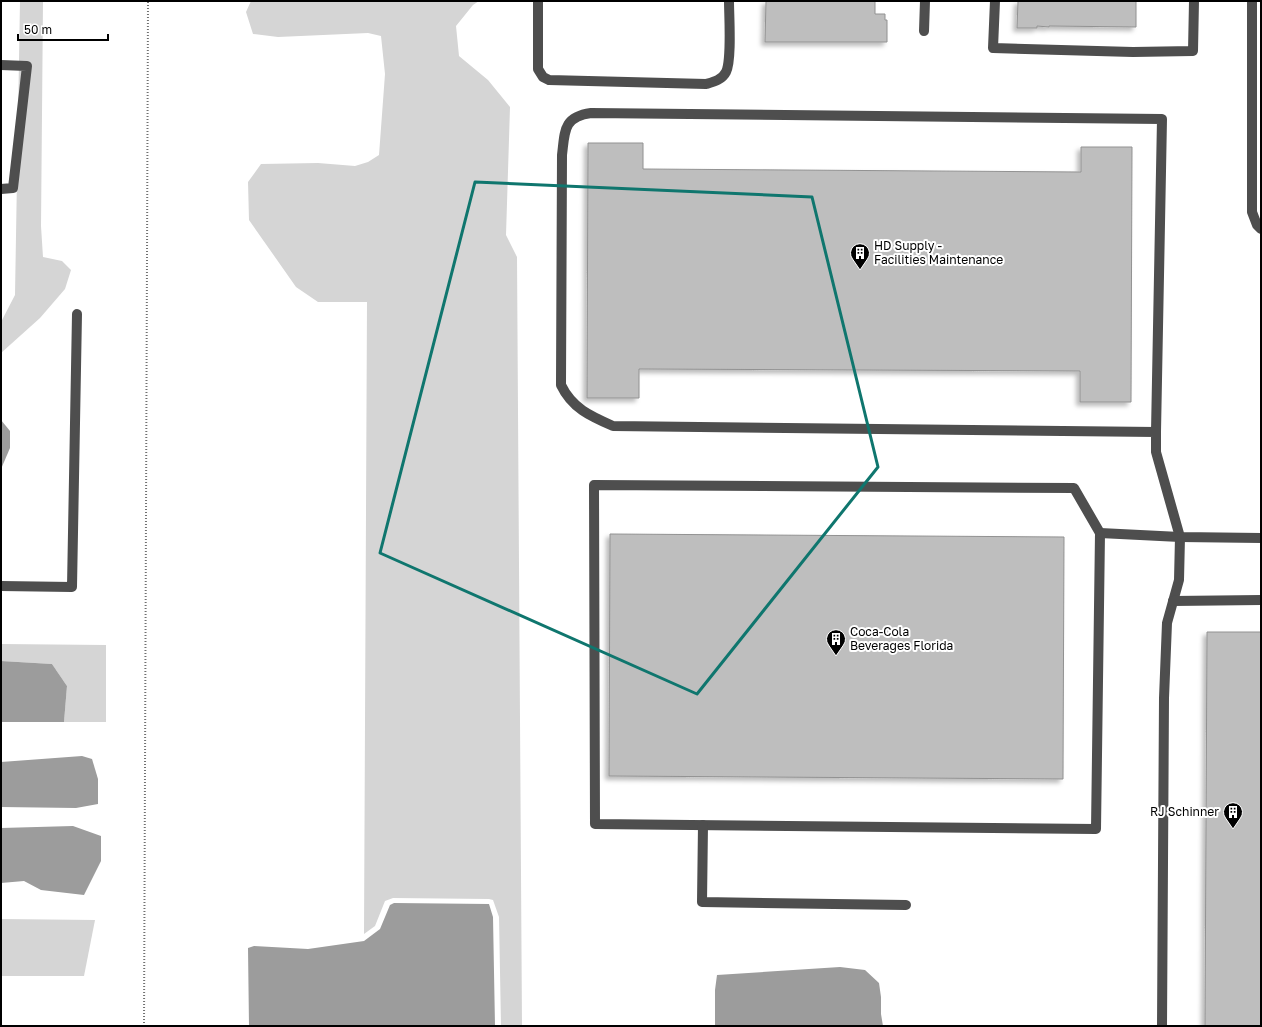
<svg xmlns="http://www.w3.org/2000/svg" width="1262" height="1027" font-family="'Golos Text',sans-serif">
<defs>
<filter id="shadow"><feDropShadow dx="-3.5" dy="3.5" stdDeviation="2" flood-color="#0004"/></filter>
</defs>
<rect width="100%" height="100%" fill="#fff"/>
<!-- green -->
<g fill="#d5d5d5">
<polygon points="20,1 43,1 41,226 43,257 62,261 71,270 65,289 40,318 1,353 1,322 15,295"/>
<polygon points="251,1 479,1 473,5 456,26 459,56 488,80 510,107 506,235 517,257 522,1026 501,1026 499,917 493,900 489,899 393,898 385,901 375,926 364,934 367,302 318,302 296,287 249,220 248,182 261,164 318,163 355,166 368,162 379,155 385,74 381,36 368,33 278,37 253,34 246,12"/>
<polygon points="1,644 106,645 106,722 64,722 67,686 52,664 1,661"/>
<polygon points="1,919 95,920 84,976 1,976"/>
</g>
<!-- water -->
<g fill="#9c9c9c">
<polygon points="1,420 10,431 10,448 1,469"/>
<polygon points="1,661 52,664 67,686 64,722 1,722"/>
<polygon points="82,756 92,759 98,779 98,804 76,808 1,807 1,762"/>
<polygon points="73,826 101,836 101,861 84,895 41,890 24,881 1,883 1,828"/>
<polygon points="394,903 489,904 493,917 495,1026 249,1026 248,948 254,946 308,949 364,941 380,929 390,905"/>
<polygon points="840,967 865,970 879,983 881,997 881,1014 883,1026 715,1026 715,990 717,975"/>
</g>
<!-- building -->
<g fill="#bebebe" stroke="#929292" filter="url(#shadow)">
<polygon points="766,1 875,1 875,14 885,14 885,20 887,20 887,42 765,42"/>
<polygon points="1018,1 1136,1 1136,27 1049,26 1049,27 1037,26 1037,28 1017,28"/>
<polygon points="588,143 643,143 643,169 1081,172 1081,147 1132,147 1131,402 1080,402 1080,371 639,369 639,398 587,398"/>
<polygon points="610,534 1064,537 1063,779 609,776"/>
<polygon points="1207,632 1261,632 1261,1026 1205,1026"/>
</g>
<g fill="none" stroke-linecap="round" stroke-linejoin="round">
<!-- path -->
<polyline stroke="#707070" stroke-width="2" stroke-dasharray="1 2" stroke-linecap="butt" points="144,1026 148,1"/>
<!-- minor -->
<g stroke="#4e4e4e" stroke-width="10">
<path d="M538 1V69L543 77 549 80 706 84C713 82 722 80 726 72 732 60 729 16 729 1"/>
<polyline points="995,1 993,48 1133,52 1193,51 1194,1"/>
<polyline points="1252,1 1252,212 1257,225 1261,229"/>
<polyline points="924,31 925,1"/>
<polyline points="1,65 27,66 13,188 1,189"/>
<path d="M1156 432 613 426C590 416 572 408 561 385L562 155C565 131 563 117 591 113L1162 119 1156 432V452L1180 537 1179 580 1167 623 1164 698 1162 1026"/>
<polygon points="594,485 1074,488 1100,533 1096,829 595,824"/>
<polyline points="1100,533 1180,537 1261,538"/>
<polyline points="1,586 72,587 77,314"/>
<polyline points="1173,601 1261,600"/>
<polyline points="703,825 702,902 906,905"/>
</g>
</g>
<!-- marked area -->
<path fill="none" stroke="#0f766e" stroke-width="3" stroke-linejoin="round" d="M475 182 812 197 878 467 697 694 380 553Z"/>
<!-- icons -->
<defs>
<g id="building-pin" transform="scale(1)"><path d="M0 17L-7.5 6A9.5 9.5 0 1 1 7.5 6Z" fill="#000" stroke="#fff"/><path d="M-4-6H4V6H1V3H-1V6H-4ZM-2.5-4.3h1.7v1.8h-1.7ZM.8-4.3h1.7v1.8H.8ZM-2.5-1h1.7V.8h-1.7ZM.8-1h1.7V.8H.8Z" fill="#fff"/></g>
</defs>
<g fill-rule="evenodd">
<use href="#building-pin" x="860" y="253"/>
<use href="#building-pin" x="836" y="639"/>
<use href="#building-pin" x="1233" y="812"/>
</g>
<g text-anchor="middle" stroke-width="4" stroke-linejoin="round" paint-order="stroke">
<!-- poi labels -->
<g font-size="12" fill="#000" stroke="#fff" text-anchor="start">
<text x="874" y="250">HD Supply -<tspan x="874" dy="14">Facilities Maintenance</tspan></text>
<text x="850" y="636">Coca-Cola<tspan x="850" dy="14">Beverages Florida</tspan></text>
<text x="1219" y="816" text-anchor="end">RJ Schinner</text>
</g>
</g>
<!-- border -->
<rect width="1262" height="1027" fill="none" stroke="#000000" stroke-width="4"/>
<!-- scale -->
<path d="M18 34v6h90v-6" fill="none" stroke="#000000" stroke-width="2"/>
<text x="24" y="34" font-size="12" fill="#000000" stroke="#ffffff" stroke-width="3" paint-order="stroke">50 m</text>
</svg>
